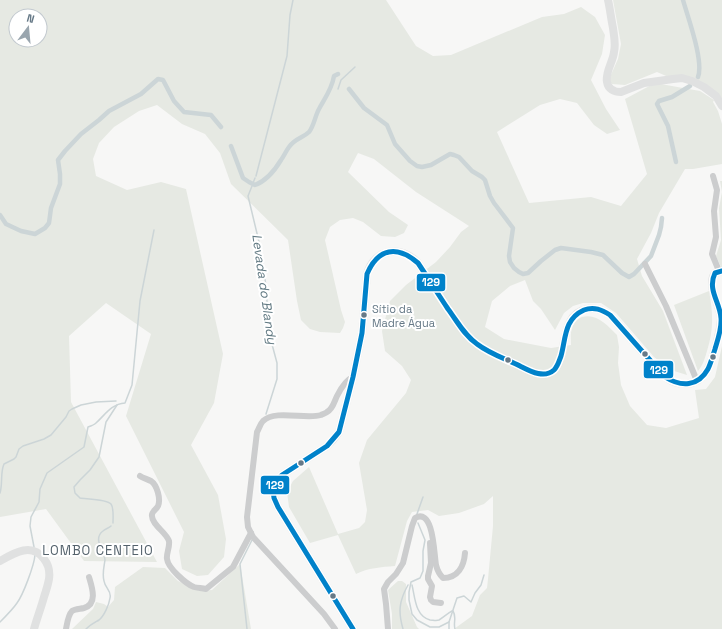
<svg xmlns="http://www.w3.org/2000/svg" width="722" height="629" font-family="'Space Grotesk',sans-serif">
<rect width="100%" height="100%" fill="#f7f7f6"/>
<!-- green -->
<g fill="#e6e9e3" fill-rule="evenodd">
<path d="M0 0H386L416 46 433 56 451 55 542 17 564 14 581 7 595 17 605 35 602 54 591 80 606 109 620 130 607 134 594 125 577 103 560 99 540 105 497 132 529 203 591 197 621 206 647 174 625 99 655 83 700 91 714 100 713 102 718 111 722 124V164L693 169H685L659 213 651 233 637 259 642 276 663 311 687 375 671 370 654 357 616 313 601 303H583L573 306 564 313 555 330 541 309 533 301 525 280 510 286 492 301 485 327 504 339 551 348 571 345C571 340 570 333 572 329 573 323 577 319 582 317 597 313 607 325 617 335L619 347 618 363 621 385 630 406 647 425 666 428 699 418 695 390 706 389 715 377 722 346V629H454L472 616 480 595 487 588 488 579 493 526V496L484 504 459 513 439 516 428 510 412 512 407 521 395 566C381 567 368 568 356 574L338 535 310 543 289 507 287 492 293 481 309 467 338 534 359 528 365 522 367 510 359 463 367 440 406 393 411 380 402 366 385 351 382 331 390 301 406 285 436 262 450 247 461 232 469 226 416 192 374 159 358 153 348 172 389 212 408 225 404 233 395 237 381 236 363 222 353 218 340 220 330 227 325 240 341 310 345 322 343 328 340 333 320 332 310 329 301 320 297 301 288 240 231 184 220 153 205 134 182 124 157 105 139 111 114 127 99 143 93 159 96 176 127 190 161 182 186 189 223 354 214 403 191 445 218 495 226 539 224 557 208 575 197 576 182 569 179 551 184 532 126 416 151 334 106 303 69 336 71 402 157 562 84 561 46 509 0 517ZM16 16H40V40H16Z"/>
<polygon points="613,0 722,0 722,100 695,81 673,79 657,72 625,85 612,84 610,82 610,77 618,59 621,44"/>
<polygon points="720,181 722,181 722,267 721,267 716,256 721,240 719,208 722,192"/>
<path d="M709 291C713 313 714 329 707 351 705 358 703 365 698 371L674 305Z"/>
<polygon points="240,564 251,629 72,629 93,609 96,602 104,604 108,607 114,600 115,587 143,567 165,568 178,581 200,591 212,590"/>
<polygon points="398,581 402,581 406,584 406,602 417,627 419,629 392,629 392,614 388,590"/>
</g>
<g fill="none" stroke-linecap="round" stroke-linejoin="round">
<!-- stream -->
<g stroke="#ccd5d7" stroke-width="1.5">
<polyline points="338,89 341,80 355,67"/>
<polyline points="256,176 287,56 290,15 293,0"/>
<polyline points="253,183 255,178"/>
<polyline points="252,186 248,196 260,246 266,286 269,333 277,363 277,379 266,414"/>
<path d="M0 493C3 483 0 473 4 464L14 459 16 457 19 449 23 446 44 439 51 435 66 417 69 411 72 409 81 405 96 402 116 401"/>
<polyline points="417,514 423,497"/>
<path d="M113 523C113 518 114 508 111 504 107 499 86 499 80 498L75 493 74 487 80 480 90 470 99 457 106 422 117 405"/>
<polyline points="418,523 425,540 423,551 423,571 420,578 411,582 409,592 409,600 412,614 417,620 430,627 439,627 449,622"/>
<path d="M34 547 30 526 31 517 39 502 40 489 47 473 84 447 88 427C91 426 94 425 96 423 105 415 111 404 125 403L132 385 140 301 154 230"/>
<path d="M412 585C415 597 415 616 430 620 433 620 436 621 439 620 444 617 448 613 452 611"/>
<path d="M453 611C457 617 453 623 455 629"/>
<path d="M0 622C5 617 13 609 17 603 23 595 34 566 35 555"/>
<path d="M86 629C90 625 94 623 99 620 104 616 109 605 110 598 112 591 105 588 104 581 102 574 104 567 105 560 105 552 92 539 103 531 105 529 109 528 111 526"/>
<polyline points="247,629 240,564 252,540"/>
<path d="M403 629C398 612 399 601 408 585"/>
<polyline points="449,629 449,622 457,598 464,596 471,602 475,593 481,585 484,575"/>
</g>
<!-- canal -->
<g stroke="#ccd5d7" stroke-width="4.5">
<path d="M683 0C688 18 704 61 698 77"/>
<polyline points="349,89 364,108 387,125 395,144 410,161 417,166 422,167 431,165 450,154 454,155 459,157 472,171 482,177 485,180 490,196 494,203 513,228 509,256 510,262 514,268 519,272 523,274 528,273 541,261 555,250 561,248 591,252 603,255 622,273 629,277 634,274 651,256 659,235 661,227 662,218"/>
<path d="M231 146 243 178 249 182 255 185C266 181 275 170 281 160 284 156 286 151 289 147 295 138 303 138 309 132 314 126 315 116 319 109 325 98 332 89 334 76L338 74"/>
<polyline points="676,162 668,126 657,104 659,101 672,97 690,86"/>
<polyline points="0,215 6,224 21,231 35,234 45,228 49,223 51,208 60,184 60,174 58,160 65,151 81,134 99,120 109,111 141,94 158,79 163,80 174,101 184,112 211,115 221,127"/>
</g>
<!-- minor -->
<g stroke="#cccdce" stroke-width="6">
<polyline points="713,176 717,190 714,211 716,237 712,254 719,271"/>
<polyline points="645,264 666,306 697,381"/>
<path d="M140 476C143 478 147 479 151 481 157 485 161 499 158 506 156 510 151 512 152 516 152 525 166 532 169 541 170 547 166 554 167 559 168 568 186 584 194 587 197 588 202 588 206 589L233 567 251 533"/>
<polyline points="430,543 431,563 428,576 428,579 432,586 430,597 431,600 433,602 441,603"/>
<path d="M66 629C67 624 68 615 72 611 75 609 80 609 84 608 98 604 92 587 89 577"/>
<path d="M335 629 324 614 253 537 248 527 247 517 257 432C259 429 260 424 263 421 276 409 306 420 321 415 323 414 326 413 327 412 333 409 334 402 337 396 340 390 346 380 353 377"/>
<path d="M388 629 386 604 384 589 388 582 396 574 403 563 412 526 415 518C434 507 434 555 436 565 437 569 440 575 443 578 458 578 464 566 465 553"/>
</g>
<!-- major -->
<g stroke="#e0e1e1" stroke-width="8">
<path d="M608 0C610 9 611 18 613 28 614 36 616 44 614 52 613 62 605 72 607 82 608 89 614 92 621 92L644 83 673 79 682 78 692 81 704 87 716 96 722 106"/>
<path d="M0 561C14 553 32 542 44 559 48 564 50 572 49 579 48 585 46 591 44 597 41 608 37 618 34 629"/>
<path d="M353 629 278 507C271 494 271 486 282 475L327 446 332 441 339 432 353 377 362 333 367 274C374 249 401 244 418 263L461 328C474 347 489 351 509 361 519 365 535 376 546 374 572 370 554 315 587 309 596 307 603 310 610 315L665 377C679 387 696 387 706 372 711 365 713 354 716 346 718 337 721 327 721 318 720 304 706 286 715 273L722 271"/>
</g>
<!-- bus-1 casing -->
<g stroke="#fff" stroke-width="8">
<path id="bus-1" d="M353 629 278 507 274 498 273 490 276 483 278 479 282 475 327 446 339 432 353 377 362 333 367 274C378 248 397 245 418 263 428 278 438 294 448 309 457 321 464 335 477 344 490 354 506 359 520 366 530 371 544 379 554 370 558 366 559 361 561 356 566 338 564 319 584 310 594 306 602 310 610 315L665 377C681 387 698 387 708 369 711 363 713 355 715 349 718 339 722 328 721 318 720 302 707 290 715 273L722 271"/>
</g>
<!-- bus-1 -->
<use href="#bus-1" stroke="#0082ca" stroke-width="5"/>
</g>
<!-- markers -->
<g fill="#667987" stroke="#fff" stroke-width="1.5">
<circle cx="364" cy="315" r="3.5"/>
<circle cx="645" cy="354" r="3.5"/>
<circle cx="713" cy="357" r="3.5"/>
<circle cx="508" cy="360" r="3.5"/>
<circle cx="301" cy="463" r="3.5"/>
<circle cx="333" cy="596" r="3.5"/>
</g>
<g text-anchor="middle" stroke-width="4" stroke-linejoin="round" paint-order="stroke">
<!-- bus labels -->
<g font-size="11" fill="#667987" stroke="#fff" text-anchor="start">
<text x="372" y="313">Sítio da<tspan x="372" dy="14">Madre Água</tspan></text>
</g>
<!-- water labels -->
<g font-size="13" font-style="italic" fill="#627a83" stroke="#fff">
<text transform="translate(265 289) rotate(82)" y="5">Levada do Blandy</text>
</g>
<!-- neighbourhood labels -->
<g font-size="13" letter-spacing="1" fill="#54626c" stroke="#fff">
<text x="98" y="555">LOMBO CENTEIO</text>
</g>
</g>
<g stroke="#fff" stroke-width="1.5">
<rect x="416" y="273" width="30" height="19" rx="4" fill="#0082ca"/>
<rect x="643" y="360" width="31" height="19" rx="4" fill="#0082ca"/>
<rect x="260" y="475" width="30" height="20" rx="4" fill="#0082ca"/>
</g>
<g font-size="11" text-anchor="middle" font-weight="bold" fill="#fff">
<text x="431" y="286">129</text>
<text x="659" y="374">129</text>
<text x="275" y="489">129</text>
</g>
<!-- north arrow -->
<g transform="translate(28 28) rotate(16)"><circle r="19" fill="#ffffff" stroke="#c2c9cf"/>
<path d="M0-3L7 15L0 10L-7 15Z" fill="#99a5ae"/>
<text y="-6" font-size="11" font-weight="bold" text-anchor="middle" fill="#667987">N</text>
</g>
</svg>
